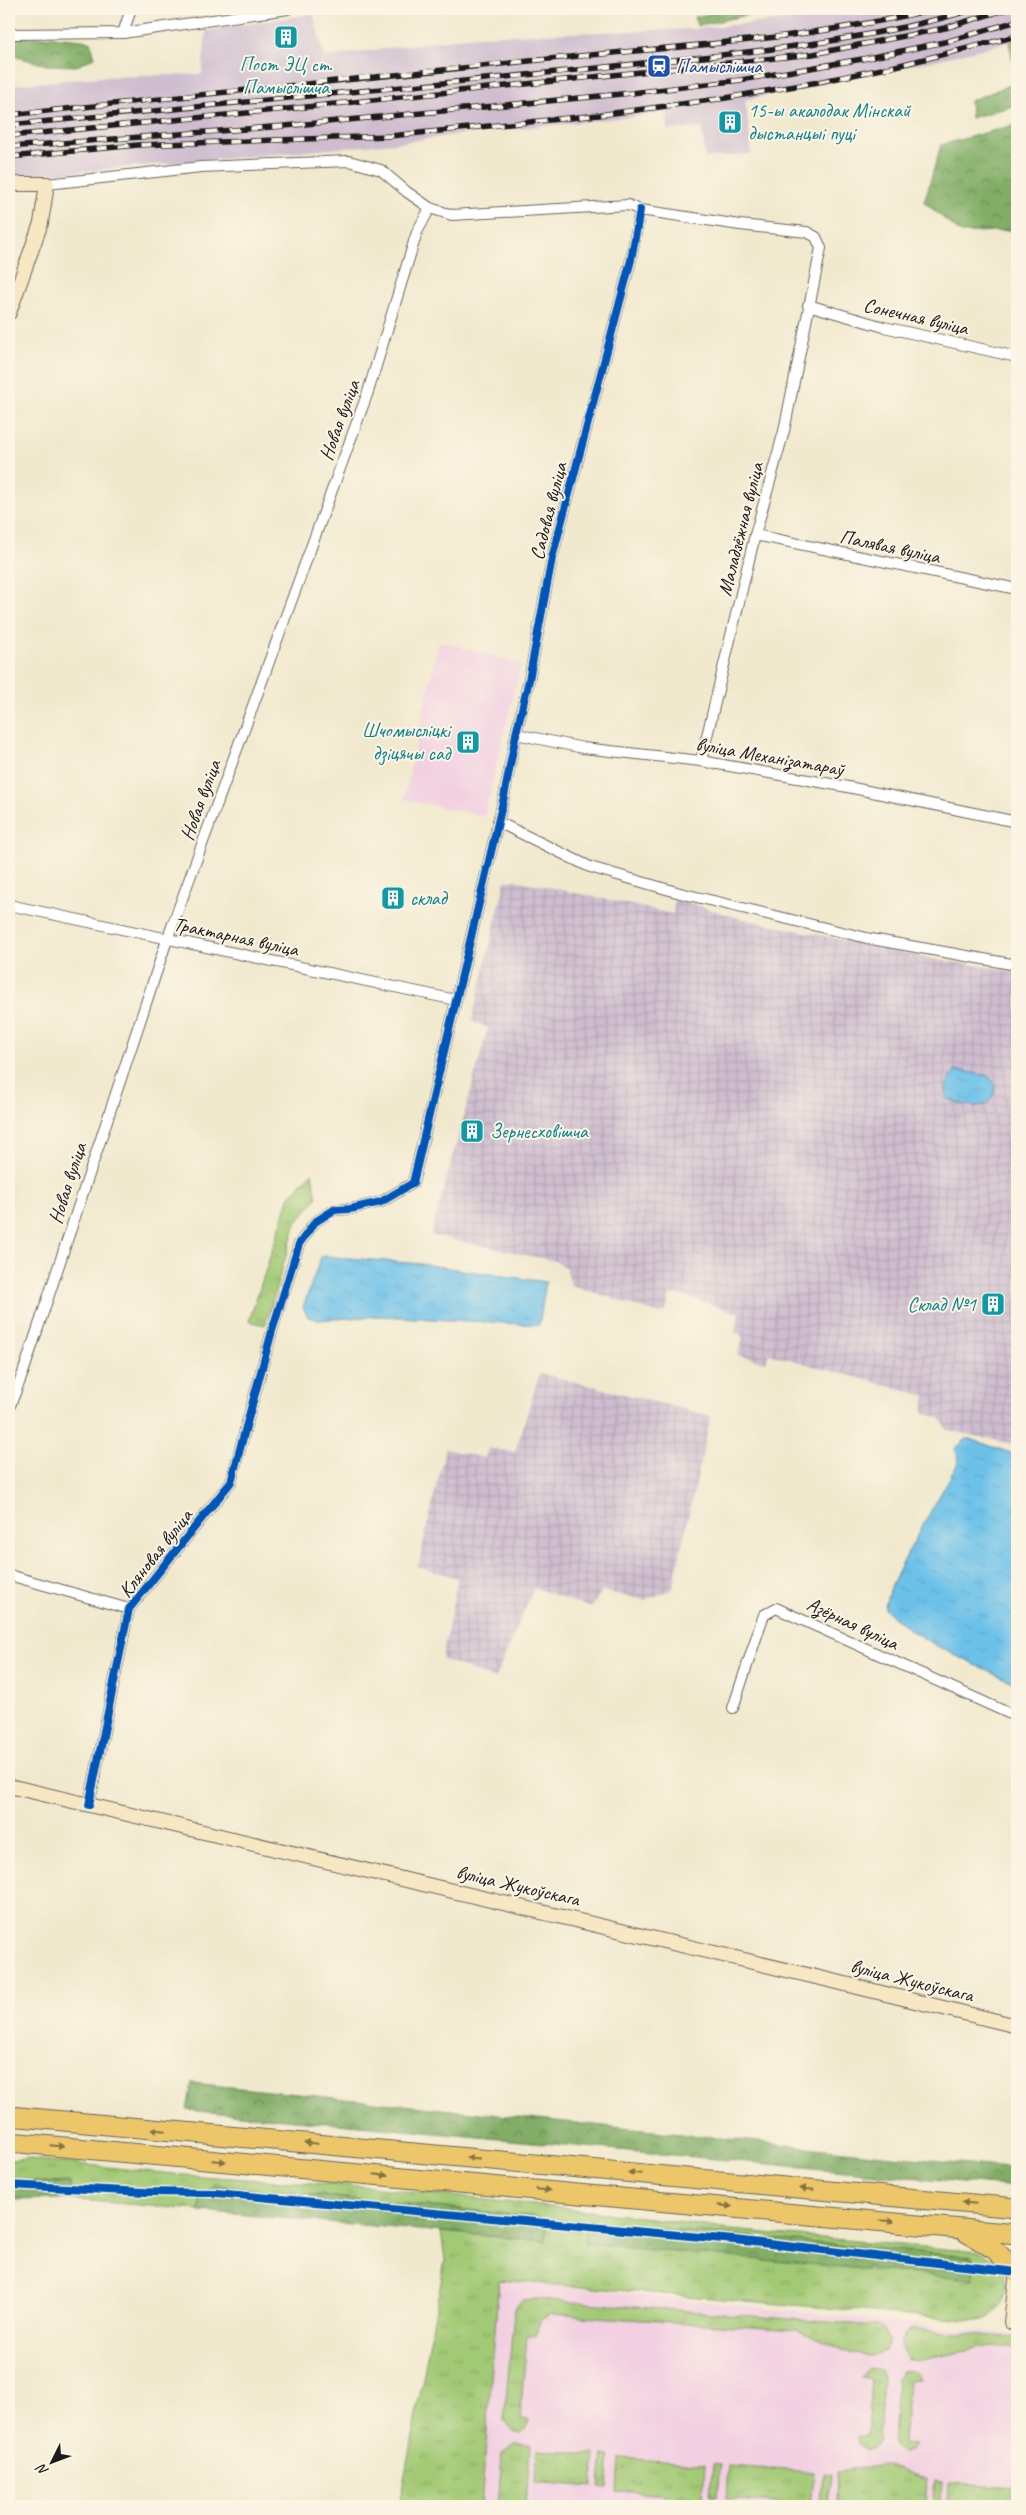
<svg xmlns="http://www.w3.org/2000/svg" width="1026" height="2515" font-family="Caveat,sans-serif">
<defs>
<pattern id="industrial-grid" width="8" height="8" patternUnits="userSpaceOnUse" patternTransform="scale(1.25)"><rect width="8" height="8" fill="#cfbdcf"/><path d="M0 4h8M4 0v8" fill="none" stroke="#b1a2b1"/></pattern>
<pattern id="grass-tufts" width="24" height="20" patternUnits="userSpaceOnUse" patternTransform="scale(1.25)"><rect width="24" height="20" fill="#a2c974"/><path d="M3 7l-1-3M5 7V3M7 7l1-3M15 17l-1-3M17 17v-4M19 17l1-3" fill="none" stroke="#8bac64"/></pattern>
<pattern id="forest-crowns" width="20" height="18" patternUnits="userSpaceOnUse" patternTransform="scale(1.25)"><rect width="20" height="18" fill="#81ad66"/><path d="M2 6a3 3 0 1 1 6 0M12 15a3 3 0 1 1 6 0" fill="none" stroke="#698c53"/></pattern>
<pattern id="water-ripples" width="26" height="14" patternUnits="userSpaceOnUse" patternTransform="scale(1.25)"><rect width="26" height="14" fill="#6cc1e9"/><path d="M2 4q2-2 4 0t4 0M15 11q2-2 4 0t4 0" fill="none" stroke="#5da5c7"/></pattern>
</defs>
<rect width="100%" height="100%" fill="#fcf5e5"/>
<filter id="ink" filterUnits="userSpaceOnUse"><feTurbulence type="fractalNoise" baseFrequency=".02" numOctaves="2"/><feDisplacementMap in="SourceGraphic" scale="10" xChannelSelector="R" yChannelSelector="G"/><feConvolveMatrix kernelMatrix="1 2 1 2 8 2 1 2 1" color-interpolation-filters="sRGB"/></filter>
<filter id="wash" filterUnits="userSpaceOnUse"><feTurbulence type="fractalNoise" baseFrequency=".0096" numOctaves="4" result="noise"/><feDisplacementMap in="SourceGraphic" scale="20" xChannelSelector="R" yChannelSelector="G"/><feGaussianBlur stdDeviation="1.12" result="paint"/><feColorMatrix in="noise" values="0 0 0 0 0 0 0 0 0 0 0 0 0 0 0 0 0 1.4 0 .05"/><feComposite in="paint" operator="in"/></filter>
<g filter="url(#wash)">
<rect width="100%" height="100%" fill="#f1e9ce"/>
<!-- built -->
<g fill="#f2cfe1">
<polygon points="439,641 521,664 484,816 404,799"/>
<polygon points="499,2280 1017,2335 1017,2506 409,2506"/>
</g>
<!-- industrial -->
<g fill="url(#industrial-grid)">
<polygon points="516,880 673,914 675,899 739,918 937,960 1017,971 1017,1445 947,1430 939,1417 923,1413 926,1396 769,1354 766,1362 738,1355 743,1336 735,1332 739,1313 677,1294 670,1295 666,1311 660,1314 571,1285 566,1268 555,1261 431,1235 488,1028 472,1021 505,881"/>
<polygon points="540,1373 711,1416 672,1590 644,1600 602,1591 591,1608 534,1588 495,1679 442,1659 458,1578 418,1567 445,1449 485,1458 488,1448 515,1452"/>
</g>
<!-- railway -->
<polygon fill="#cfbdcf" points="851,9 1017,9 1017,82 1009,42 936,60 745,100 752,154 705,158 702,128 668,130 667,113 464,134 396,143 9,178 9,85 102,77 202,74 206,31 313,14 325,57 475,36 693,29 824,16"/>
<!-- grass -->
<g fill="url(#grass-tufts)" stroke="#5f7248">
<polygon points="1017,40 1017,82 1009,42"/>
<polygon points="312,1173 317,1198 296,1223 265,1325 249,1321 290,1196"/>
<path d="M29 2159 183 2175 360 2186 650 2218 731 2230 979 2252C987 2255 997 2260 1001 2268 1013 2288 1002 2316 980 2321L499 2280 481 2506H399L445 2260 441 2232 546 2241 538 2217 214 2185 200 2198V2210L66 2199 71 2193 70 2183 9 2181V2160Z"/>
<path d="M536 2299 878 2326 883 2330 889 2341 885 2351 870 2356 852 2354 797 2330 550 2314 539 2321 536 2336 527 2335 520 2420 529 2421 527 2428 521 2433C512 2432 508 2428 504 2420L514 2313 516 2306 523 2300Z"/>
<polygon points="912,2329 1017,2338 1017,2348 991,2346 917,2361 907,2358 900,2346 904,2335"/>
<polygon points="869,2368 880,2370 883,2377 879,2441 874,2448 867,2450 858,2444 857,2436 867,2436 871,2379 861,2377"/>
<polygon points="909,2370 916,2373 919,2380 909,2381 904,2442 915,2444 910,2451 903,2453 896,2449 893,2443 897,2380 902,2372"/>
<polygon points="515,2445 530,2445 526,2506 498,2506 502,2454"/>
<polygon points="537,2450 595,2454 593,2487 535,2482"/>
<polygon points="603,2455 610,2456 607,2488 600,2487"/>
<polygon points="619,2458 705,2464 703,2498 617,2491"/>
<polygon points="713,2464 720,2465 717,2496 710,2496"/>
<polygon points="883,2465 927,2479 925,2506 836,2506 837,2472"/>
<polygon points="728,2466 814,2472 811,2506 726,2499"/>
<polygon points="823,2473 831,2474 828,2506 821,2505"/>
<polygon points="935,2481 942,2482 940,2506 932,2506"/>
<polygon points="949,2483 1017,2487 1017,2506 948,2506"/>
</g>
<!-- forest -->
<g fill="url(#forest-crowns)" stroke="#4e6441">
<polygon points="735,9 773,9 697,26 694,17"/>
<polygon points="9,37 55,37 90,41 95,57 77,66 46,65 14,56 9,57"/>
<polygon points="1017,82 1017,105 971,118 970,101"/>
<polygon points="1017,124 1017,195 1011,230 961,233 924,202 941,145"/>
<polygon points="192,2083 1017,2169 1017,2187 187,2110"/>
<polygon points="9,2181 70,2183 71,2193 66,2199 9,2200"/>
<polygon points="214,2185 538,2217 546,2223 546,2241 199,2211 200,2199"/>
<polygon points="587,2222 973,2257 974,2279 585,2244"/>
</g>
<!-- water -->
<g fill="url(#water-ripples)" stroke="#446e82">
<path d="M956 1070 988 1076 995 1084C994 1089 994 1095 991 1099 984 1112 957 1104 947 1098 944 1086 949 1079 956 1070Z"/>
<polygon points="325,1256 421,1264 546,1282 539,1325 380,1316 318,1320 308,1317 303,1307 321,1257"/>
<path d="M966 1439H970L1017 1455V1684C978 1666 914 1640 885 1609 883 1590 944 1489 957 1465L959 1459 955 1449Z"/>
</g>
</g>
<g filter="url(#ink)">
<g fill="none" stroke-linecap="round" stroke-linejoin="round">
<!-- street casing -->
<g stroke="#67645a" stroke-width="12">
<g id="street">
<polyline points="123,33 131,9"/>
<polyline points="9,34 123,33 288,9"/>
<polyline points="47,184 201,167 349,161 381,170 407,192 430,208 452,215 628,205 640,210 740,225 807,232 816,237 821,248 784,431 755,535 701,761"/>
<polyline points="808,305 884,327 1017,357"/>
<polyline points="755,535 1017,589"/>
<polyline points="516,734 583,748 701,761 848,787 1017,822"/>
<polyline points="498,822 590,867 680,893 871,939 1017,965"/>
<polyline points="9,905 456,1000"/>
<polyline points="9,1408 23,1373 167,940 368,392 417,232 430,208"/>
<polyline points="9,1575 129,1609"/>
<polyline points="733,1708 761,1623 764,1615 776,1608 1017,1717"/>
<polyline points="89,1805 129,1609 231,1482 272,1331 299,1244 315,1222 334,1210 350,1209 381,1202 413,1183 504,797 516,734 529,680 552,558 631,260 640,210"/>
</g>
</g>
<!-- secondary casing -->
<g stroke="#67645a" stroke-width="16">
<g id="secondary">
<polyline points="9,184 47,184 41,223 9,313"/>
<polyline points="9,1786 837,1982 1017,2026"/>
<polyline points="1017,2272 1011,2322 1017,2323"/>
</g>
</g>
<!-- highway casing -->
<g stroke="#67645a" stroke-width="21">
<g id="highway">
<polyline points="9,2116 1017,2208"/>
<polyline points="9,2142 1017,2234"/>
<polyline points="964,2231 995,2250 1017,2272"/>
</g>
</g>
<!-- street -->
<use href="#street" stroke="#fff" stroke-width="10"/>
<!-- secondary -->
<use href="#secondary" stroke="#f7e8c3" stroke-width="14"/>
<!-- highway -->
<use href="#highway" stroke="#ecc669" stroke-width="19"/>
<!-- rail casing -->
<g stroke="#1c1c1c" stroke-width="5.5">
<g id="rail">
<path d="M9 115C189 96 369 76 549 59 677 46 809 40 934 9"/>
<path d="M9 125C205 105 402 88 598 68 724 54 852 46 974 9"/>
<polyline points="9,136 287,109 813,54 945,28 1007,9"/>
<polyline points="9,147 285,126 632,93 741,80 868,58 949,41 1017,21"/>
<polyline points="9,157 138,145 390,136 599,115 726,98 813,83 892,67 1017,36"/>
</g>
</g>
<!-- rail -->
<use href="#rail" stroke="#fcf5e5" stroke-width="4" stroke-dasharray="11" stroke-linecap="butt"/>
<!-- cycleway casing -->
<g stroke="#fcf5e5" stroke-width="11">
<g id="cycleway">
<polyline points="89,1805 129,1609 231,1482 272,1331 299,1244 315,1222 334,1210 350,1209 381,1202 413,1183 504,797 516,734 529,680 552,558 631,260 640,210"/>
<polyline points="9,2185 145,2192 216,2193 734,2240 1017,2272"/>
</g>
</g>
<!-- cycleway -->
<use href="#cycleway" stroke="#0057b8" stroke-width="8"/>
</g>
<!-- one-way arrows -->
<defs><path id="oneway-solid" d="M-6-.8H1V-3.2L6.5 0L1 3.2V.8H-6Z" transform="scale(1.25)"/></defs>
<g fill="#847142">
<use href="#oneway-solid" transform="translate(158 2130) rotate(-175)"/>
<use href="#oneway-solid" transform="translate(311 2143) rotate(-175)"/>
<use href="#oneway-solid" transform="translate(57 2146) rotate(5)"/>
<use href="#oneway-solid" transform="translate(473 2158) rotate(-176)"/>
<use href="#oneway-solid" transform="translate(219 2161) rotate(5)"/>
<use href="#oneway-solid" transform="translate(635 2173) rotate(-175)"/>
<use href="#oneway-solid" transform="translate(381 2175) rotate(6)"/>
<use href="#oneway-solid" transform="translate(807 2189) rotate(-175)"/>
<use href="#oneway-solid" transform="translate(543 2190) rotate(5)"/>
<use href="#oneway-solid" transform="translate(969 2203) rotate(-175)"/>
<use href="#oneway-solid" transform="translate(725 2206) rotate(5)"/>
<use href="#oneway-solid" transform="translate(887 2221) rotate(5)"/>
</g>
</g>
<!-- icons -->
<defs>
<g id="building-square" transform="scale(1.25)"><rect x="-9" y="-9" width="18" height="18" rx="4" fill="#0f9aa8" stroke="#fcf5e5"/><path d="M-4-6H4V6H1V3H-1V6H-4ZM-2.5-4.3h1.7v1.8h-1.7ZM.8-4.3h1.7v1.8H.8ZM-2.5-1h1.7V.8h-1.7ZM.8-1h1.7V.8H.8Z" fill="#fff"/></g>
<g id="station-square" transform="scale(1.25)"><rect x="-9" y="-9" width="18" height="18" rx="4" fill="#1a4fb4" stroke="#fcf5e5"/><path d="M-3-6H3Q5-6 5-4V2Q5 4 3 4L4.5 6H3L1.5 4h-3L-3 6H-4.5L-3 4Q-5 4-5 2V-4Q-5-6-3-6ZM-3.5-4v3h7v-3ZM-3.5 1v1.5H-2V1ZM2 1v1.5H3.5V1Z" fill="#fff"/></g>
</defs>
<g fill-rule="evenodd">
<use href="#building-square" x="286" y="37"/>
<use href="#station-square" x="659" y="66"/>
<use href="#building-square" x="730" y="122"/>
<use href="#building-square" x="468" y="742"/>
<use href="#building-square" x="393" y="898"/>
<use href="#building-square" x="472" y="1131"/>
<use href="#building-square" x="993" y="1304"/>
</g>
<g text-anchor="middle" stroke-width="4" stroke-linejoin="round" paint-order="stroke">
<!-- culture labels -->
<g font-size="20" fill="#0d838f" stroke="#fcf5e5" text-anchor="start">
<text x="286" y="71" text-anchor="middle">Пост ЭЦ ст.<tspan x="286" dy="23">Памыслішча</tspan></text>
<text x="748" y="117">15-ы акалодак Мінскай<tspan x="748" dy="23">дыстанцыі пуці</tspan></text>
<text x="450" y="737" text-anchor="end">Шчомысліцкі<tspan x="450" dy="23">дзіцячы сад</tspan></text>
<text x="410" y="905">склад</text>
<text x="490" y="1138">Зернесховішча</text>
<text x="976" y="1311" text-anchor="end">Склад №1</text>
</g>
<!-- transit labels -->
<g font-size="20" fill="#164399" stroke="#fcf5e5" text-anchor="start">
<text x="676" y="73">Памыслішча</text>
</g>
<!-- street labels -->
<g font-size="20" fill="#1c1c1c" stroke="#fcf5e5">
<text transform="translate(916 316) rotate(13)" y="7">Сонечная вуліца</text>
<text transform="translate(339 420) rotate(-70)" y="7">Новая вуліца</text>
<text transform="translate(548 511) rotate(-76)" y="7">Садовая вуліца</text>
<text transform="translate(740 529) rotate(-76)" y="7">Маладзёжная вуліца</text>
<text transform="translate(890 546) rotate(12)" y="7">Палявая вуліца</text>
<text transform="translate(770 756) rotate(10)" y="7">вуліца Механізатараў</text>
<text transform="translate(200 800) rotate(-70)" y="7">Новая вуліца</text>
<text transform="translate(236 936) rotate(12)" y="7">Трактарная вуліца</text>
<text transform="translate(67 1183) rotate(-72)" y="7">Новая вуліца</text>
<text transform="translate(155 1553) rotate(-52)" y="7">Кляновая вуліца</text>
<text transform="translate(853 1623) rotate(25)" y="7">Азёрная вуліца</text>
<text transform="translate(518 1885) rotate(13)" y="7">вуліца Жукоўскага</text>
<text transform="translate(912 1980) rotate(14)" y="7">вуліца Жукоўскага</text>
</g>
</g>
<!-- margin -->
<rect width="1026" height="2515" fill="none" stroke="#fcf5e5" stroke-width="30"/>
<!-- north arrow -->
<g transform="translate(52 2462) rotate(228)" stroke="#fcf5e5" stroke-width="4" paint-order="stroke">
<path d="M0-4L9 19L0 12L-9 19Z" fill="#1c1c1c"/>
<text y="-8" font-size="14" font-weight="bold" text-anchor="middle" fill="#1c1c1c">N</text>
</g>
</svg>
